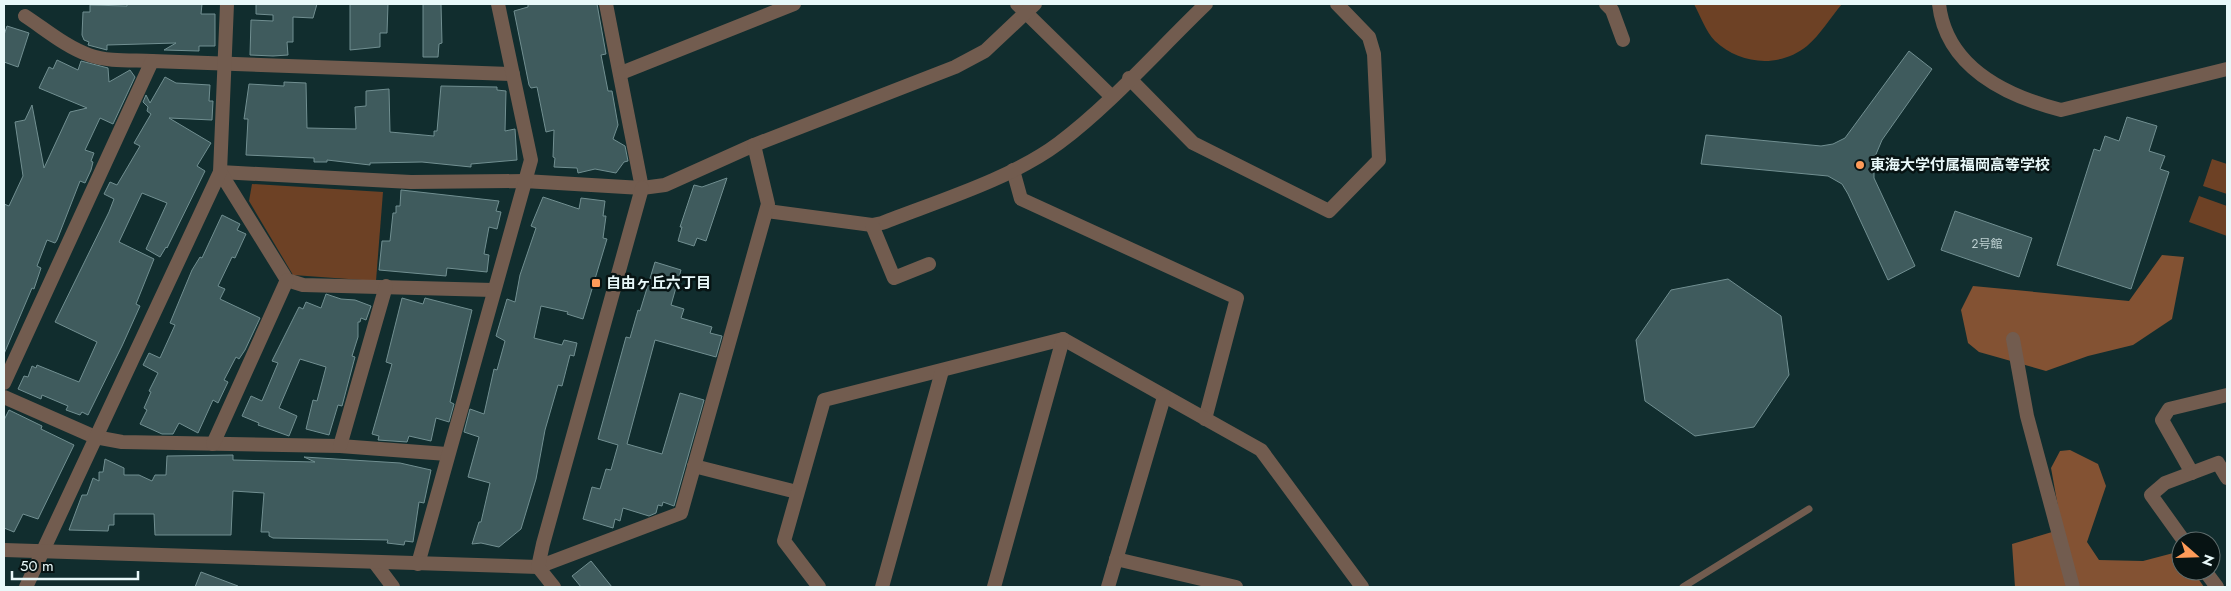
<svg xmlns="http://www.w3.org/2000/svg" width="2231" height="591" font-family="Jost,'Noto Sans JP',sans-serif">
<rect width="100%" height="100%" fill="#112d2e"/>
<!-- green -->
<g fill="#6d4125">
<path d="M1694 4H1842C1831 17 1820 35 1807 46 1780 68 1740 65 1715 41 1706 32 1700 15 1694 4Z"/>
<polygon points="2212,159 2227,164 2227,194 2203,186"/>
<polygon points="252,184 383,192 376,281 293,275 249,201"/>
<polygon points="2199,196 2227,206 2227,236 2189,222"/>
</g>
<!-- forest -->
<g fill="#835233">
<polygon points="2162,255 2184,257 2172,319 2133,345 2088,356 2046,371 1979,352 1968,343 1961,310 1973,286 2129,301"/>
<polygon points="2070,450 2098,464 2106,486 2087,542 2099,560 2143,561 2181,551 2181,571 2193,571 2204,587 2015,587 2012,544 2062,529 2051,468 2060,451"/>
</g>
<!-- building -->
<g fill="#3f5b5d" stroke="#718f91">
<polygon points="127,4 202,4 201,14 215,14 215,46 199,46 199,51 164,50 176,43 107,45 107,50 88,45 89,42 84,40 82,35 83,12 90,12 90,5 127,6"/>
<polygon points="256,4 317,4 313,18 293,17 293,42 287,42 288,55 273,56 250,55 251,20 273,21 273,15 256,14"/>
<polygon points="350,4 388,4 387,33 380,33 380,47 350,50"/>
<polygon points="423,4 441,4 442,43 439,44 438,57 423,57"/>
<polygon points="528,4 597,4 606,54 601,55 608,91 612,91 618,125 613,139 625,146 628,161 624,162 616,173 595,169 578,173 577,168 554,167 555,158 553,157 554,130 546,132 537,87 531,88 529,85 514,11 528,7"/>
<polygon points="7,26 29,33 18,67 4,62 4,35"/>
<polygon points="1909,51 1932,69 1882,140 1874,159 1874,178 1915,266 1888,280 1848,194 1842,184 1828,176 1701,164 1706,135 1821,146 1833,144 1845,138"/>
<polygon points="57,60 78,70 81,61 108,68 109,82 130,70 135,77 113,124 100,118 85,150 94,153 91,161 93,162 91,170 85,183 80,181 57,240 55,243 47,240 37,266 41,268 34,289 32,288 4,354 4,204 9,206 23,176 15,122 25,120 32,105 44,168 70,112 87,108 39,88 49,67 53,69"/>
<polygon points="165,77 176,83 210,85 209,101 213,101 212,120 169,118 211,143 197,166 205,171 167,248 166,247 160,257 146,249 167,203 142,193 119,242 154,259 136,304 140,306 122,346 88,415 82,412 80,415 66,410 68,406 42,395 41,399 18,389 24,376 28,377 32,366 36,368 37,365 79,382 97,342 55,322 109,212 114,199 104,194 110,182 117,185 140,146 134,143 151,114 147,111 148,107 143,102 146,95 150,103"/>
<polygon points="284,82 306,83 307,128 356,129 355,107 366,106 366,91 389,89 390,132 434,136 434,131 437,131 441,86 497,87 497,90 506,91 505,131 515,129 517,160 471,164 471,167 422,162 370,163 370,165 327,160 327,162 314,162 314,158 246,155 248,119 244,119 249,84 284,86"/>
<polygon points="2127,117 2157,126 2149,151 2165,156 2160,169 2169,172 2131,289 2057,265 2094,149 2100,151 2105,136 2119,141"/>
<polygon points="727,178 706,241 697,238 694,246 678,241 682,227 680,227 694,185 702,187"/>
<polygon points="401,190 499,201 496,211 501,212 497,229 489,227 484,254 489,255 487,272 447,268 446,276 379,270 382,241 390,241 393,213 396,213 396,206 400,206"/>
<polygon points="543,197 579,209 581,198 605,201 603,216 606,216 603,238 607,239 583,319 567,314 568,312 541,306 534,338 562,345 564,340 577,343 574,356 570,355 562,386 558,385 545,430 536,479 521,529 499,547 481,543 472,544 479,522 481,522 490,483 468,477 479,437 464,432 470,409 484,414 494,369 497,370 505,341 496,336 507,299 515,302 520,275 536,228 531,226"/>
<polygon points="1955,211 2032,238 2019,277 1941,250"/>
<polygon points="222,215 240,224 237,230 246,234 235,258 232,257 218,286 225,289 220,299 260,318 245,350 239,359 236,357 224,380 228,382 218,403 213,400 198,433 179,423 173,434 162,434 140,424 147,410 144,408 151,392 149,391 158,373 143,365 149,353 160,358 175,325 170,323 192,270 200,257 202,258"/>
<polygon points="655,262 681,270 671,305 684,309 681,318 712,327 710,333 722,336 716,357 655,340 627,444 662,454 680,393 704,400 674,506 663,502 662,506 658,505 656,513 649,516 623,508 620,521 615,519 613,528 583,519 592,487 600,489 606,469 611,470 618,445 598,439 626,337 630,338 638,310 640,311"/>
<polygon points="1728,279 1781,316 1789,375 1754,427 1695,436 1645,401 1636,340 1671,290"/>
<polygon points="326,294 341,299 355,300 371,306 366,320 361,318 360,322 358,322 358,337 352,356 355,357 342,406 338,405 329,435 306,429 313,400 317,401 326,367 300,359 279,408 297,416 289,436 258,425 259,423 242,416 251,396 262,401 278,363 272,361 299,307 303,309 306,302 321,308"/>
<polygon points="402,298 423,304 425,298 472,310 450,402 454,404 449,422 436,418 431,441 409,436 407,442 378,440 379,436 372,434 392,364 386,362"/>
<polygon points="9,410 42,426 41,429 74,445 38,519 23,514 14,532 4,528 4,420"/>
<polygon points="233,455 233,460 315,462 304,457 400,463 431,470 424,503 419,502 413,542 405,541 404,545 387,543 388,540 273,538 269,536 269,532 261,532 264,493 233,491 231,535 155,535 154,514 114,514 114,525 109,525 108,531 69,530 82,495 87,495 93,478 99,481 99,472 103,472 105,459 124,468 124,475 139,475 152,481 155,475 166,475 167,456"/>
<polygon points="591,561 612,587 581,587 572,576"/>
<polygon points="201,572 238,586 237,587 195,587"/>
</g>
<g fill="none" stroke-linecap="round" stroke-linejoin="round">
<!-- service -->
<polyline stroke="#725c4f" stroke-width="7" points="1683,587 1809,509"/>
<!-- minor -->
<g stroke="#725c4f" stroke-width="14">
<polyline points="606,4 642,188"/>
<polyline points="1017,4 1111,96"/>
<polyline points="1606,4 1612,10 1623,40"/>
<path d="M1939 4C1946 67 2006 96 2061 110L2227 69"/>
<path d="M25 16C45 29 66 47 89 55 109 62 132 60 152 61"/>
<polyline points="621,73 794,4"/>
<polyline points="1129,78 1193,143 1329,211 1379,160 1374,54 1369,37 1337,4"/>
<polyline points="1013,170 1021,199 1237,298 1205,419"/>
<polyline points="220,172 411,182 524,181 642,188 665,185 754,145 955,67 985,51 1035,4"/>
<polyline points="220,172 287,280 303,285 493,290"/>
<path d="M767 211 872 225 882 223C938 201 1011 179 1059 143 1110 105 1159 49 1206 4"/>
<polyline points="872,225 894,278 929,264"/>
<polyline points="2013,339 2027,416 2073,587"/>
<polyline points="4,383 152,61 513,74"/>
<polyline points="4,397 95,437 122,442 340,446 447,454"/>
<polyline points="213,444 287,280"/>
<polyline points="340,446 386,286"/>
<polyline points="694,466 797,492"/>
<polyline points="2192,473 2162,420 2169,409 2227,395"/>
<polyline points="2184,541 2151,495 2165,483 2218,463 2227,478"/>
<polyline points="1116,559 1236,587"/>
<polyline points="375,563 393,587"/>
<polyline points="418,564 531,160 498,4"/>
<polyline points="538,567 681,513 768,204 754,145"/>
<polyline points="2205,571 2217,587"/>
<polyline points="26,587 220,172 227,4"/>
<polyline points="819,587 784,541 824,400 1063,339 1261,450 1362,587"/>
<polyline points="882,587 942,371"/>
<polyline points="994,587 1063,339"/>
<polyline points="1108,587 1164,397"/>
</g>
<!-- tertiary -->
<g stroke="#725c4f" stroke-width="14">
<polyline points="4,550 538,567"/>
<polyline points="554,587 538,567 543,544 642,188"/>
</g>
</g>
<!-- markers -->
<g fill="#fe9b59" stroke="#071313" stroke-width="2">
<circle cx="1860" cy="165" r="5"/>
<rect x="591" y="278" width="10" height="10" rx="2.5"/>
</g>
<g text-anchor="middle" stroke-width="5" stroke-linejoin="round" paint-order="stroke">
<!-- number labels -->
<g font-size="12" fill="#bed1d2">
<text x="1987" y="248">2号館</text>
</g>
<!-- poi labels -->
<g font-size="15" font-weight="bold" fill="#e8f8f9" stroke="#071313" text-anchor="start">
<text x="1870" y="170">東海大学付属福岡高等学校</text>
<text x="606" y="288">自由ヶ丘六丁目</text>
</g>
</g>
<!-- border -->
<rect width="2231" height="591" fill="none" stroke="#e8f8f9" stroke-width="10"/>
<!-- north arrow -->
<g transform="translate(2196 556) rotate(110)"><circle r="24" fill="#071313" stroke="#616f6f"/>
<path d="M0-4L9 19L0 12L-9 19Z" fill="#fe9b59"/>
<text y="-8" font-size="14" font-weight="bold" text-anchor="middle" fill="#e8f8f9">N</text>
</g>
<!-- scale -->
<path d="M12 571v8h126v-8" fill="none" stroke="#e8f8f9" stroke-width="2.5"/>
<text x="20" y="571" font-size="15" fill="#e8f8f9" stroke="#071313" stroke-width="4" paint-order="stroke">50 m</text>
</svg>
